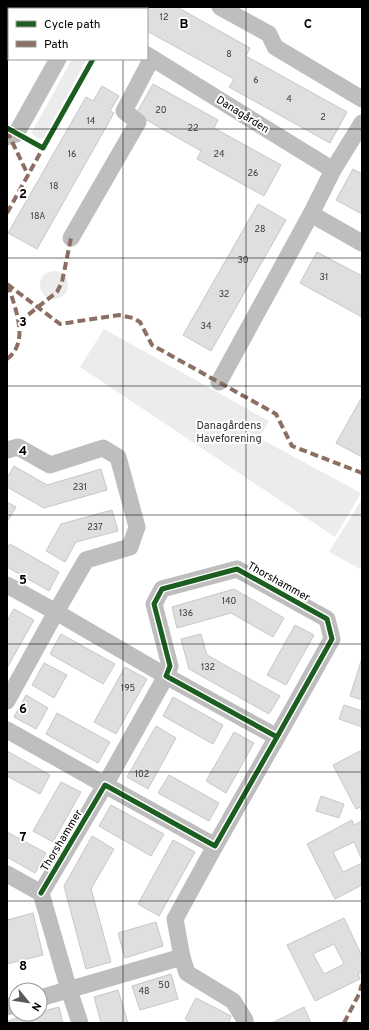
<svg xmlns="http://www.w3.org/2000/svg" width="369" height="1030" font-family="Overpass,sans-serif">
<rect width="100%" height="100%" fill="#fff"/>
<!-- green -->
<g fill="#ececec">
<polygon points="72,59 87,59 44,137 40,139 31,134"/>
<circle cx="54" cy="285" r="14"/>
<polygon points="104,329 269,421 259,438 361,493 335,537 80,367"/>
<polygon points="362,499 362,570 329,552"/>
</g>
<!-- building -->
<g fill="#dfdfdf" stroke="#c7c7c7" fill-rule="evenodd">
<polygon points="7,7 18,9 9,9 9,40 7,38"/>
<polygon points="147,7 177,7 250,48 246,56 347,112 330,143 229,87 234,79 147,31"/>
<polygon points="153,84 218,120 214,128 281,165 264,196 197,159 201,151 136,114"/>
<polygon points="102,86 119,96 110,111 114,113 37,249 8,233 86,97 93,101"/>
<polygon points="353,169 362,174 362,214 336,200"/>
<polygon points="258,204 286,220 211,351 183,335"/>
<polygon points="317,252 362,276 362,317 300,283"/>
<polygon points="362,397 362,457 336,443"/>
<polygon points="14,466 47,485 101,469 107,490 44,508 7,487 7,478"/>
<polygon points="7,502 16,507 7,522"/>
<polygon points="112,510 118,531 76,542 65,562 46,551 61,524"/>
<polygon points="10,544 59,572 49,591 7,567 7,548"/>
<polygon points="234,589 284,618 273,637 231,613 177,628 172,607"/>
<polygon points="14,609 34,620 7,668 7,621"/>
<polygon points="295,625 314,635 286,685 267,675"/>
<polygon points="61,634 115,664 103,684 50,654"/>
<polygon points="201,634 207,655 280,696 269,714 189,669 181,639"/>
<polygon points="362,658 362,700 350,696"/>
<polygon points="44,663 67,675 54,698 32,685"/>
<polygon points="125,667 147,679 116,734 94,722"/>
<polygon points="26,695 48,708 36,729 14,717"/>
<polygon points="173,697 223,725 213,744 163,716"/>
<polygon points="344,705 362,711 362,727 339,719"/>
<polygon points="57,713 110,742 98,763 46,734"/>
<polygon points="156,726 176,738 148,789 127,777"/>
<polygon points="234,732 254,743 226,793 206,781"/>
<polygon points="362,750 361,773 362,812 360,807 356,809 333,765"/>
<polygon points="7,751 50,775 40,794 7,776"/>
<polygon points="169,775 219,803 209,821 158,793"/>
<polygon points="61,782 81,792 53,842 33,831"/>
<polygon points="321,796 344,804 339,818 316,811"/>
<polygon points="111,805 164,834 151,856 99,826"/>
<polygon points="352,820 354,825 361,821 362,824 362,860 354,842 333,852 343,872 362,863 362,885 335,899 307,844"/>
<polygon points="7,832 46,853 35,873 7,857"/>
<polygon points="92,836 114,849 91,889 111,962 86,969 64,886"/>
<polygon points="173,840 195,852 159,916 138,904"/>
<polygon points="33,913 43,955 7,964 7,920"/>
<path d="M344 918 362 956V972L358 974 360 979 315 1001 287 945ZM334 944 344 964 324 974 313 954Z"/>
<polygon points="156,922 163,946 125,958 118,933"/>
<polygon points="171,974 178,999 140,1010 132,986"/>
<polygon points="118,990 128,1023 101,1023 94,997"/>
<polygon points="196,998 231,1016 229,1023 191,1023 185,1019"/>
<polygon points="59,1007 63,1023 7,1023 7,1021 33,1014 40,1014 40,1012"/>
<polygon points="304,1007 311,1023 272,1023"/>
</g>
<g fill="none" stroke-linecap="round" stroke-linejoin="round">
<!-- street -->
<g stroke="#bebebe" stroke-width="17">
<polyline points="220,7 269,34 275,47 362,99"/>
<polyline points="86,9 87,7"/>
<polyline points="138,9 139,7"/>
<polyline points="147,55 333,170"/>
<polyline points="7,137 16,134 58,59"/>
<polyline points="311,214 333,170 362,123"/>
<polyline points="71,238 138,122 124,111 152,58"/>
<polyline points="219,382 311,214 362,243"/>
<polyline points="7,450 18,447 50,465 103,448 118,457 137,527 130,547 86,560 56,612 7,585"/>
<polyline points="7,701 56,612 166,676 105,785 7,730"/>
<polyline points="215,846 175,919 182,957 187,973 233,1001 245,1020 245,1023"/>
<polyline points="7,874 41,893 69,990 80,1023"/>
<polyline points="41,893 105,785 215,846 277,737 166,676 170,666 154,604 162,589 237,569 327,619 332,639 277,737"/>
<polyline points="40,998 182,957"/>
<polyline points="7,1007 16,1004"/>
</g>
<!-- quiet -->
<g stroke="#8d6e63" stroke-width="4" stroke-dasharray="8 4" stroke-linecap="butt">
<polyline points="121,9 122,7"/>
<polyline points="7,131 28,175"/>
<polyline points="7,213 43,148"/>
<polyline points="7,284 60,324 119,315 133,318 140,322 152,345 276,414 292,446 362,473"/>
<polyline points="19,322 57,292 62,282 71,238"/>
<path d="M7 359C31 341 14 307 8 284"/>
<polyline points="344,1023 359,994 362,984"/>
</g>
<!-- cycleway casing -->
<g stroke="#fff" stroke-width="8">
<g id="cycleway">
<polyline points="7,128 43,148 93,59"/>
<polyline points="41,893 105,785 215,846 277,737 166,676 170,666 154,604 162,589 237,569 327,619 332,639 277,737"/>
</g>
</g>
<!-- cycleway -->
<use href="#cycleway" stroke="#1b5e20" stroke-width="5"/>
</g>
<!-- grid -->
<path fill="none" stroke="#000" stroke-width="1" stroke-opacity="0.55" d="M123 7V9M246 7V1023M123 59V1023M7 129H362M7 258H362M7 386H362M7 515H362M7 644H362M7 772H362M7 901H362"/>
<g text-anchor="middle" stroke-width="4" stroke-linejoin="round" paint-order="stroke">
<!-- number labels -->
<g font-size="9" fill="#383838">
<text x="164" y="20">12</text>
<text x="229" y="57">8</text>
<text x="256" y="83">6</text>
<text x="289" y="102">4</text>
<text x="161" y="113">20</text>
<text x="323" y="120">2</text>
<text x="91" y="124">14</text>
<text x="193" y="131">22</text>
<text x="72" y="157">16</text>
<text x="219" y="157">24</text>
<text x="253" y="176">26</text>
<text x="54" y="189">18</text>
<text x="38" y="219">18A</text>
<text x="260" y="232">28</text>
<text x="243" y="263">30</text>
<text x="324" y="280">31</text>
<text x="224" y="297">32</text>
<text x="206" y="329">34</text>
<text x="80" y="490">231</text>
<text x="95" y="530">237</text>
<text x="229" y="604">140</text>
<text x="186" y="616">136</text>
<text x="208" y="670">132</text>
<text x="128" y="691">195</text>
<text x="142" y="777">102</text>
<text x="164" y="988">50</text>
<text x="144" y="994">48</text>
</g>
<!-- street labels -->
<g font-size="11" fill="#000" stroke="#fff">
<text transform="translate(243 114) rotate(32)" y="4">Danagården</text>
<text transform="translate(279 581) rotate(29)" y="4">Thorshammer</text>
<text transform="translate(61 840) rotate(-59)" y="4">Thorshammer</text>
</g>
<!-- park labels -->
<g font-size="11" fill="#333" stroke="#fff">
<text x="229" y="429">Danagårdens<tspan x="229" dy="13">Haveforening</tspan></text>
</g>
</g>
<g font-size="13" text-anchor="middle" font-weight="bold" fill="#000" stroke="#fff" stroke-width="4" stroke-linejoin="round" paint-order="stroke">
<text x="184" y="28">B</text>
<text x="308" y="28">C</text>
<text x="23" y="198">2</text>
<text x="23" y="326">3</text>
<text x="23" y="455">4</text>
<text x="23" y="584">5</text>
<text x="23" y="713">6</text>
<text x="23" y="841">7</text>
<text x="23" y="970">8</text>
</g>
<!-- border -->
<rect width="369" height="1030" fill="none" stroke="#000000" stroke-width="16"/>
<!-- legend -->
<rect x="8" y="8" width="140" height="52" fill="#ffffff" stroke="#999999"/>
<rect x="16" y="21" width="20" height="6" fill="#1b5e20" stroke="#999999"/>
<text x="44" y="28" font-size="12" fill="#000000">Cycle path</text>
<rect x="16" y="41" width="20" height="6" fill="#8d6e63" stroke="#999999"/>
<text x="44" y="48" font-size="12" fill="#000000">Path</text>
<!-- north arrow -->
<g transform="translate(28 1002) rotate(120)"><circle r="19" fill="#ffffff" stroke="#999999"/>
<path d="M0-3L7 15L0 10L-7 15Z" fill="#595959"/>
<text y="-6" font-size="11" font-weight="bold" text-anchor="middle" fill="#000000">N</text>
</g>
</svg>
